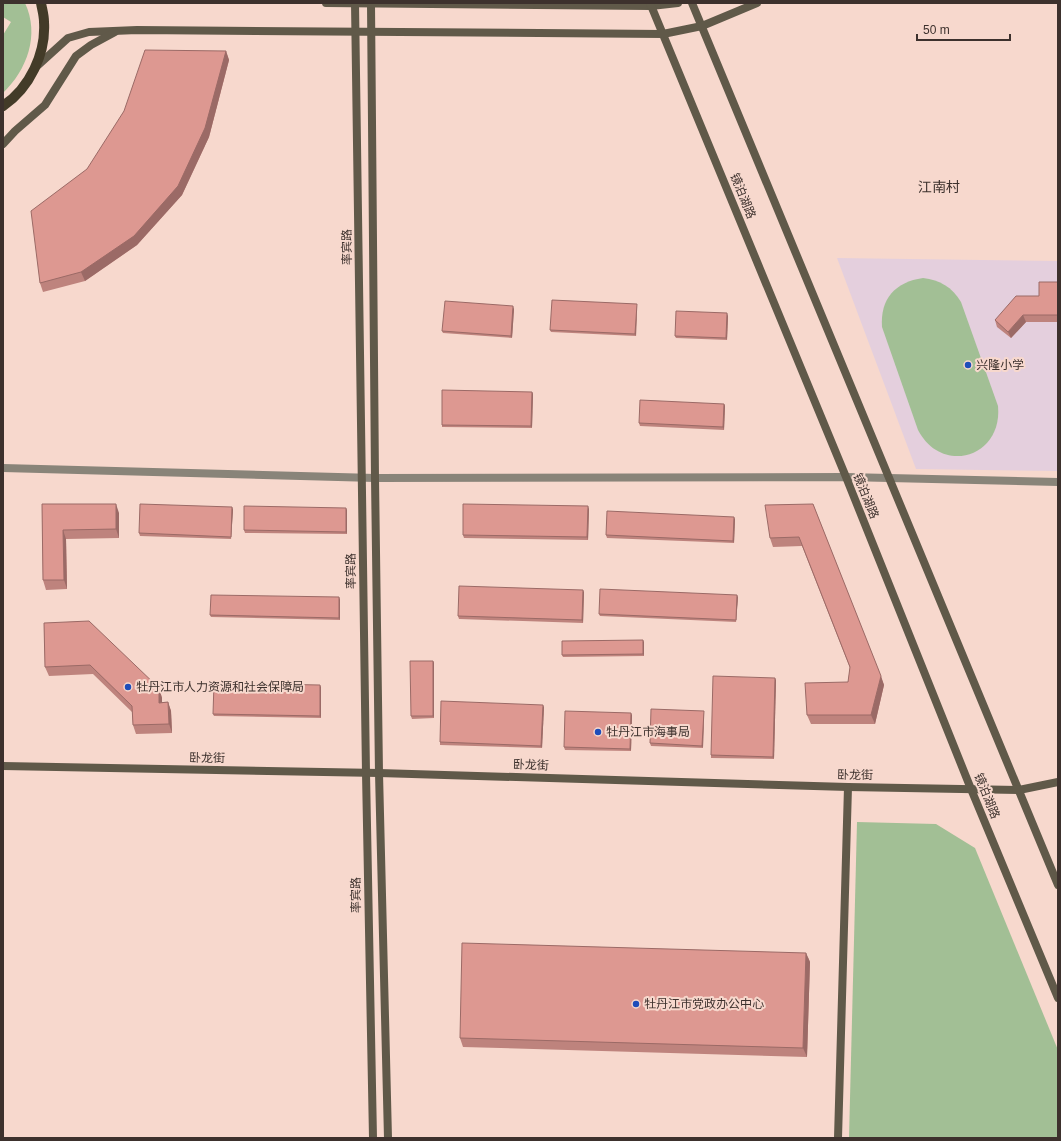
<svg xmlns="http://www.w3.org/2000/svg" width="1061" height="1141" font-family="Arial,'Noto Sans SC',sans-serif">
<rect width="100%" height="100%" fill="#f7d8cd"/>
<!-- education -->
<polygon fill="#e4cfdd" points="837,258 1058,261 1058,471 916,469"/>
<!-- green -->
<g fill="#a2bf95">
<path d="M3 3H25C40 35 27 70 3 93V35L11 22 3 17Z"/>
<path d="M923 278C940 280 952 287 961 302L998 406C1003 457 942 476 918 430L882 327C880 299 895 282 923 278Z"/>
<polygon points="857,822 936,824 975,848 1058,1050 1058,1138 849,1138"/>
</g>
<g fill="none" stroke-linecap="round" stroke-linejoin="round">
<!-- street -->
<polyline stroke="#898479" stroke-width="8" points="3,468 375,478 846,477 1058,482"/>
<!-- secondary -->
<g stroke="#605949" stroke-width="8">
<polyline points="326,3 651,6 678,3"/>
<polyline points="355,3 366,773 373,1138"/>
<polyline points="650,3 846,477 971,789 1058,998"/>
<polyline points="692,3 1058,885"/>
<polyline points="371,4 375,478 379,773 388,1138"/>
<polyline points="36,67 68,38 89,32 137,30 663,34 702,26 757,3"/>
<polyline points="3,144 15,131 45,105 76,56 91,45 115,32"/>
<polyline points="3,766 379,773 848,787 1019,790 1058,782"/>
<polyline points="838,1138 848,787"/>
</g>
<!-- primary -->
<path stroke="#433b28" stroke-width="10" d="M3 106C30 88 46 53 44 22 44 15 42 9 41 3"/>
</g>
<!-- wall -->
<g fill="#be837d">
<polygon points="226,51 229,60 209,137 182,195 137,245 85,281 43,292 40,283 87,169"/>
<polygon points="1058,282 1058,322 1026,322 1011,338 997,327 995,320 1039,296"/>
<polygon points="637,306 636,336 551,332 550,330"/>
<polygon points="514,309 512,338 443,333 442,331"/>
<polygon points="728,316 727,340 676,338 675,336"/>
<polygon points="532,392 533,394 532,428 442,427 442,425"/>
<polygon points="724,404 725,406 724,430 640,426 639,423"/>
<polygon points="42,504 119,513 119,538 66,539 67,589 46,590 43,580"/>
<polygon points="813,504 884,685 875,724 811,724 807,715 848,682 850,668 802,546 773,547 770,538"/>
<polygon points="232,507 233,510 231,539 140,536 139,533"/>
<polygon points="589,509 588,540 464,538 463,535"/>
<polygon points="347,510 347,534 245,533 244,530"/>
<polygon points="735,519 734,543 607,538 606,535"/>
<polygon points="584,592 583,623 459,619 458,616"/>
<polygon points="339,597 340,600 340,620 211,617 210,615"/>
<polygon points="738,597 736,622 600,616 599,614"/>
<polygon points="44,623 159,688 162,698 162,702 168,702 171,711 172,733 136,734 133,725 132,712 93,674 49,676 45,667"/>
<polygon points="644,642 644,656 563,657 562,655"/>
<polygon points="433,661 434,663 434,718 412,719 411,716"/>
<polygon points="776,680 774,759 711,758 711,755"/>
<polygon points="321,687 321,718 214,716 213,714"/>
<polygon points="544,707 542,748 440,745 440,742"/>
<polygon points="704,713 703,748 651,746 650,743"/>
<polygon points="632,715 631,751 565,750 564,747"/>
<polygon points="806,953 810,962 807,1057 463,1047 460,1038"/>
</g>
<!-- shaded-wall -->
<g fill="#9b6a66">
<polygon points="226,51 229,60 209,137 182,195 137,245 85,281 81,272"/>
<polygon points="637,304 637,306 636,336 635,334"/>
<polygon points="513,306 514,309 512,338 511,336"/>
<polygon points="727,313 728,316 727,340 726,338"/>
<polygon points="1023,315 1026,322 1011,338 1008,332"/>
<polygon points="532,392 533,394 532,428 531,426"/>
<polygon points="724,404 725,406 724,430 723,427"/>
<polygon points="116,504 119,513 119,538 116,529"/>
<polygon points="588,506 589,509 588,540 587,537"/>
<polygon points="232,507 233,510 231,539 231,537"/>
<polygon points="346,508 347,510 347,534 346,532"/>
<polygon points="734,517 735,519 734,543 733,541"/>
<polygon points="63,530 66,539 67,589 64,580"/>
<polygon points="583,590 584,592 583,623 582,620"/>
<polygon points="737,595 738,597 736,622 736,620"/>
<polygon points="339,597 340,600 340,620 339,618"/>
<polygon points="643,640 644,642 644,656 643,654"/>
<polygon points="433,661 434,663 434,718 433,716"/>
<polygon points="881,676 884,685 875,724 871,715"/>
<polygon points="775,678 776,680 774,759 773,757"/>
<polygon points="320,685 321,687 321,718 320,716"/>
<polygon points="159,688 162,698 162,712 159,703"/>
<polygon points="168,702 171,711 172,733 169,724"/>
<polygon points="543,705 544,707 542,748 541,746"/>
<polygon points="704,711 704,713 703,748 702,746"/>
<polygon points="631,713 632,715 631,751 630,749"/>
<polygon points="806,953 810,962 807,1057 803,1048"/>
</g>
<!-- building -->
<g fill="#dd9891" stroke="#9b6a66">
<polygon points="145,50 226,51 205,128 178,186 134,236 81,272 40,283 31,211 87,169 124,111"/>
<polygon points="1039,282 1058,282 1058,315 1023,315 1008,332 995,320 1016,296 1039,296"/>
<polygon points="552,300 637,304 635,334 550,330"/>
<polygon points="445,301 513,306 511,336 442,331"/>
<polygon points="676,311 727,313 726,338 675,336"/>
<polygon points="442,390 532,392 531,426 442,425"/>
<polygon points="640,400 724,404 723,427 639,423"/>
<polygon points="42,504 116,504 116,529 63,530 64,580 43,580"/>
<polygon points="140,504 232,507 231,537 139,533"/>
<polygon points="463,504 588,506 587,537 463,535"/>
<polygon points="813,504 881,676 871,715 807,715 805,683 848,682 850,667 799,537 770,538 765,505"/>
<polygon points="244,506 346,508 346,532 244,530"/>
<polygon points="607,511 734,517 733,541 606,535"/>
<polygon points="459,586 583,590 582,620 458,616"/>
<polygon points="600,589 737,595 736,620 599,614"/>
<polygon points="211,595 339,597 339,618 210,615"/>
<polygon points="89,621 159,688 159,703 168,702 169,724 133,725 132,706 90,665 45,667 44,623"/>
<polygon points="643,640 643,654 562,655 562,641"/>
<polygon points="410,661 433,661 433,716 411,716"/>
<polygon points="713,676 775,678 773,757 711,755"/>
<polygon points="214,683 320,685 320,716 213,714"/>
<polygon points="441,701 543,705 541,746 440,742"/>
<polygon points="651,709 704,711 702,746 650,743"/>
<polygon points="565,711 631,713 630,749 564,747"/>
<polygon points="462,943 806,953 803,1048 460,1038"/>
</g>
<!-- markers -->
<g fill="#1e4dba" stroke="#f7d8cd" stroke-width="1.5">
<circle cx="968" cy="365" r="4"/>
<circle cx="128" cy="687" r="4"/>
<circle cx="598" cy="732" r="4"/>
<circle cx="636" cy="1004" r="4"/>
</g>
<g text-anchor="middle" stroke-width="4" stroke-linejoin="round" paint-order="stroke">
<!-- street labels -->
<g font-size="12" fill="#3d312d" stroke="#f7d8cd">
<text transform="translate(743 196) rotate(68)" y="4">镜泊湖路</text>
<text transform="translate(347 247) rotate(-91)" y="4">率宾路</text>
<text transform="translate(866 496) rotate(68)" y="4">镜泊湖路</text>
<text transform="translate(351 571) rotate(-91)" y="4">率宾路</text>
<text transform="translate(207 758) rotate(1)" y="4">卧龙街</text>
<text transform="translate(531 765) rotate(2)" y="4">卧龙街</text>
<text transform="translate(855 775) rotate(1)" y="4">卧龙街</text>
<text transform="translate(987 796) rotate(68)" y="4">镜泊湖路</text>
<text transform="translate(356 895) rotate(-91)" y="4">率宾路</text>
</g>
<!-- poi labels -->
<g font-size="12" fill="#3d312d" stroke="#f7d8cd" text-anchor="start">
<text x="976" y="369">兴隆小学</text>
<text x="136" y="691">牡丹江市人力资源和社会保障局</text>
<text x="606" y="736">牡丹江市海事局</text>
<text x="644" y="1008">牡丹江市党政办公中心</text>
</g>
<!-- quarter labels -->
<g font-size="14" fill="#3d312d" stroke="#f7d8cd">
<text x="939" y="192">江南村</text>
</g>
</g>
<!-- border -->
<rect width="1061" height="1141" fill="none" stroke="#3d312d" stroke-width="8"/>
<!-- scale -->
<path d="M917 34v6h93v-6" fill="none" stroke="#3d312d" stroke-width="2"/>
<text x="923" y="34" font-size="12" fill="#3d312d" stroke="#f7d8cd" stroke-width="3" paint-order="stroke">50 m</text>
</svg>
